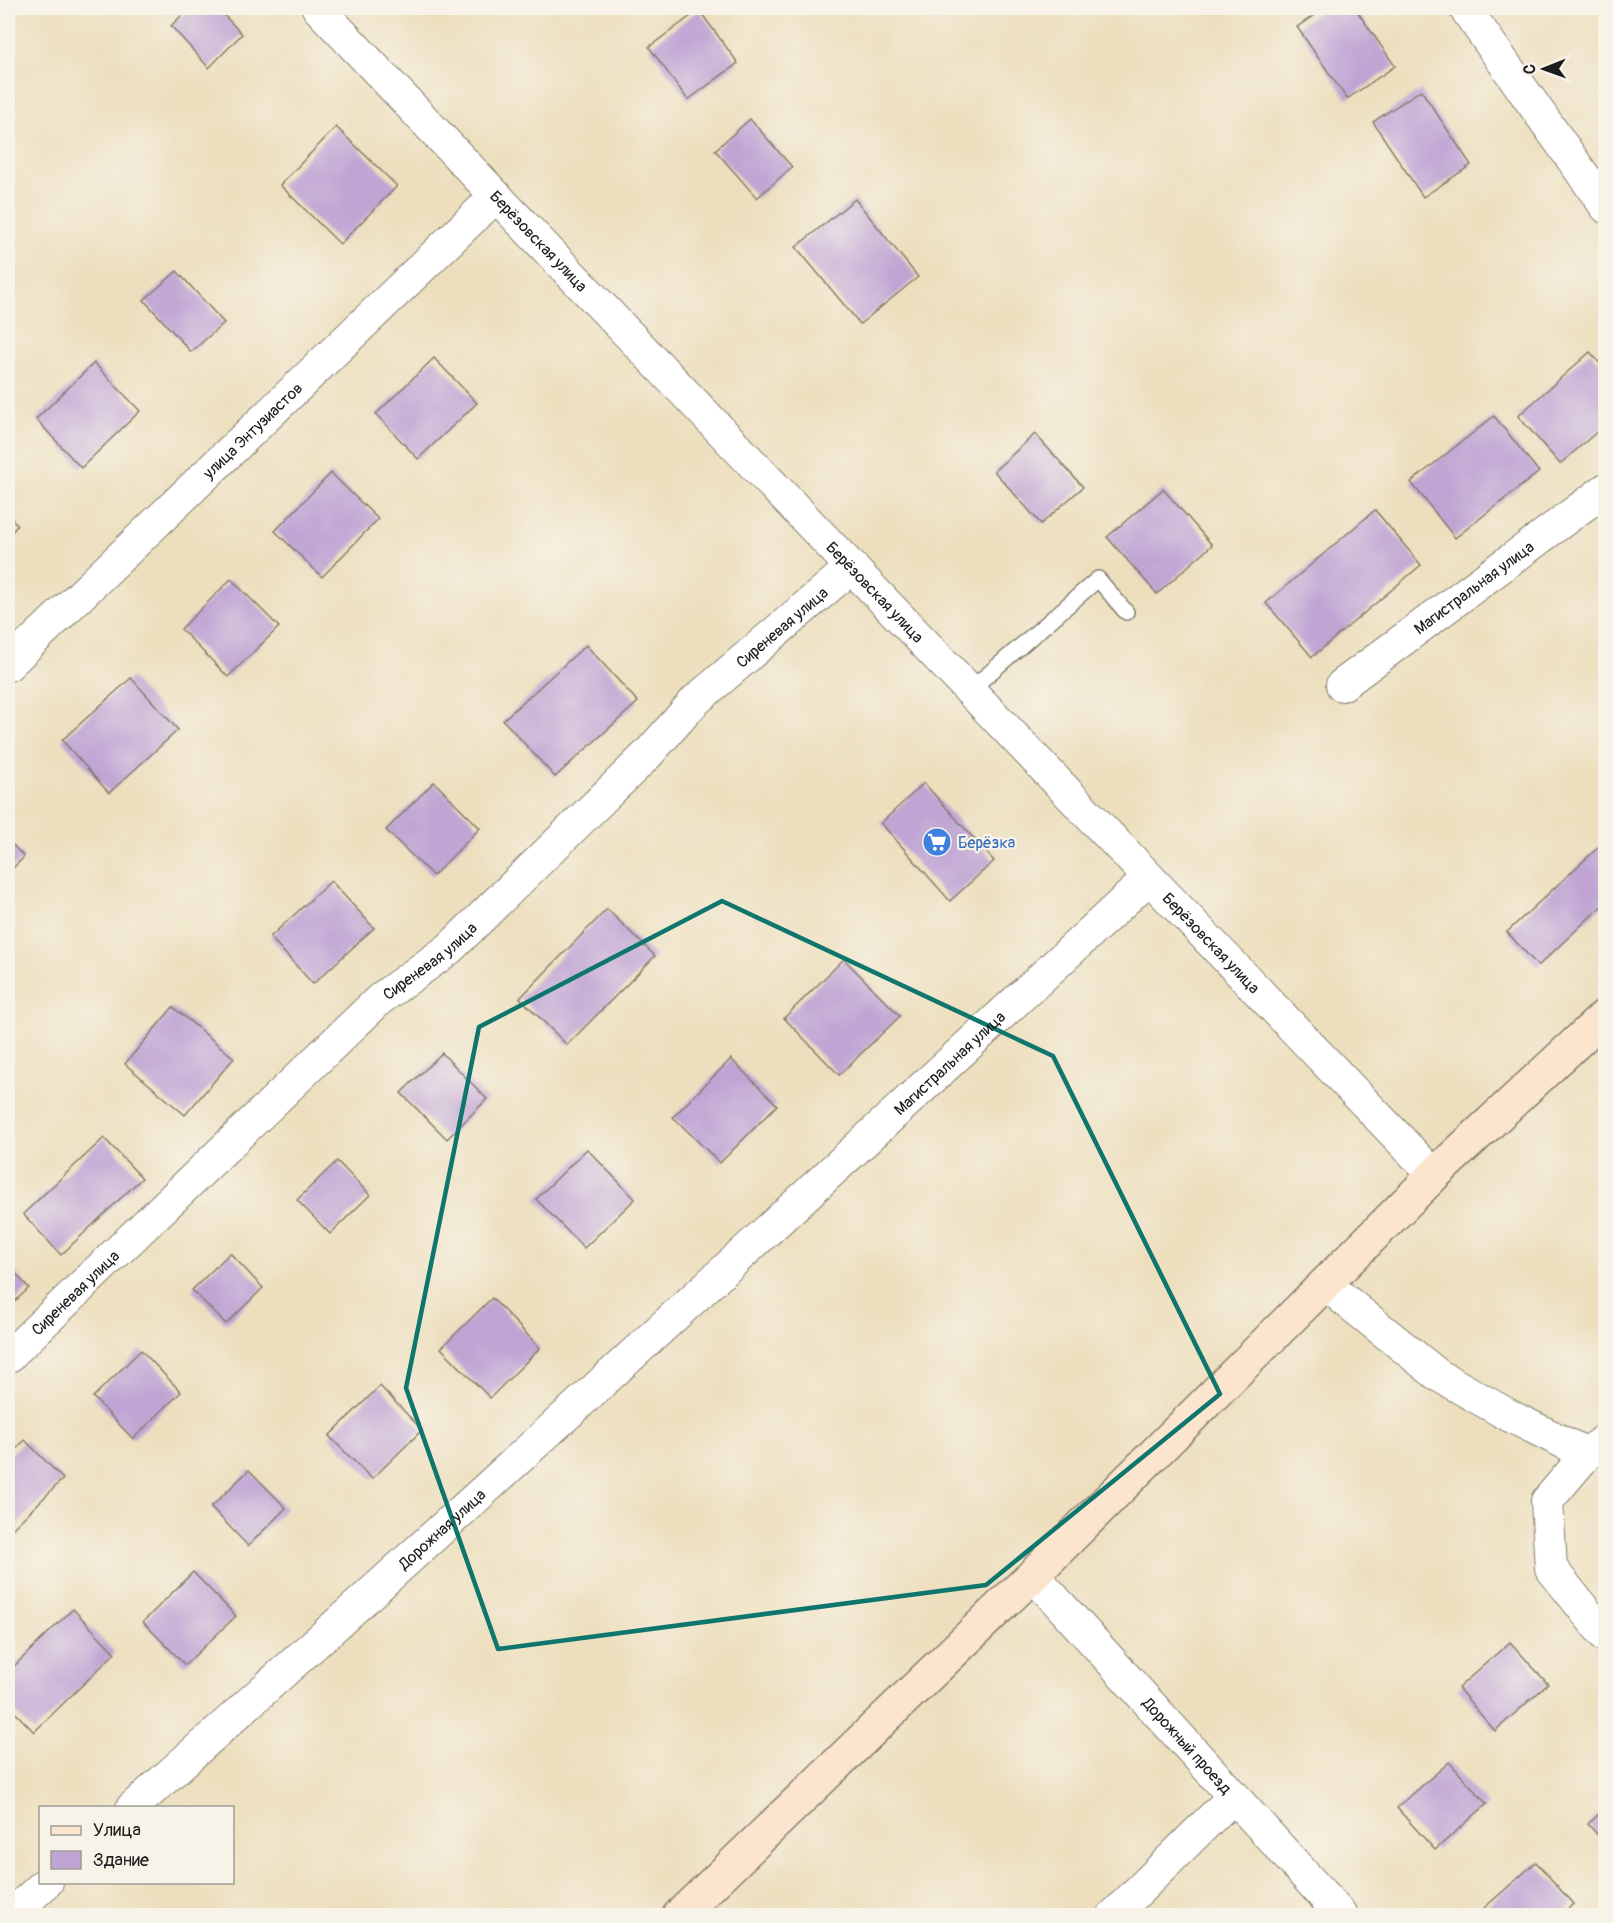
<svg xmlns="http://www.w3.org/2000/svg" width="1613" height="1923" font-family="Pangolin,sans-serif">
<rect width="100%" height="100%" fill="#f7f3e8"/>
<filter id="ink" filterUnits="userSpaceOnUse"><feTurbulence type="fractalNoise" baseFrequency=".0167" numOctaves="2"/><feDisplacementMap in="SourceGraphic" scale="12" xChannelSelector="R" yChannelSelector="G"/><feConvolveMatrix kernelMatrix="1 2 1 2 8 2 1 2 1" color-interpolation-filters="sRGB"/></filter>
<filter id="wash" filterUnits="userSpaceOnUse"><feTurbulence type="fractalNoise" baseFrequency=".008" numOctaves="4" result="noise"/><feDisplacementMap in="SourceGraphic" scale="24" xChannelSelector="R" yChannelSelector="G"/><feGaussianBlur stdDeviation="1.35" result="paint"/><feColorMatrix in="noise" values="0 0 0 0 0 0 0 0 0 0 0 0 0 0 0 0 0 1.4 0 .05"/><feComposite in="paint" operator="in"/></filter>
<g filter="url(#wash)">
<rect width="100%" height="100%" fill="#eddfbe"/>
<g id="blocks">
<!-- building -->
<g fill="#c0a5d4">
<polygon points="189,8 217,8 242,34 209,68 171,26"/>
<polygon points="1325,8 1355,8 1395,66 1347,99 1297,27"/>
<polygon points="699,10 738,63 688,100 649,47"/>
<polygon points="1421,90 1471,165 1423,197 1373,122"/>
<polygon points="750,119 792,167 757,198 715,150"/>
<polygon points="336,127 397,186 340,244 280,185"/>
<polygon points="855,199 918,277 860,324 796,247"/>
<polygon points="177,271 224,323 191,352 144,300"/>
<polygon points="1590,352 1606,370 1606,424 1560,464 1518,416"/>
<polygon points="434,358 477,403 418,459 376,414"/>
<polygon points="94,363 140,411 81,468 36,419"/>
<polygon points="1494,416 1539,472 1455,538 1411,482"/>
<polygon points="1035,434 1083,487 1041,524 994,471"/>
<polygon points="331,473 378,519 322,577 275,531"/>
<polygon points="1163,489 1212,545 1157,594 1107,537"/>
<polygon points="1375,510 1421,565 1312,657 1266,603"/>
<polygon points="8,515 18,525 8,536"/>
<polygon points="231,579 279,627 228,677 181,629"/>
<polygon points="586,645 638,702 555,777 503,720"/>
<polygon points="131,678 178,730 109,793 62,740"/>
<polygon points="434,782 480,828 433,876 386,830"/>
<polygon points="924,783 994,861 950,901 881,823"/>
<polygon points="8,840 24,857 8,873"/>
<polygon points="1606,840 1606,902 1538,966 1507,932"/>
<polygon points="331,881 374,928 313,984 270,937"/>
<polygon points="607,909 655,956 567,1045 520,998"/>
<polygon points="844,959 900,1016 839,1075 784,1018"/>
<polygon points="173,1007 234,1058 185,1115 125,1064"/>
<polygon points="442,1053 487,1099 447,1139 401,1093"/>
<polygon points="731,1059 777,1105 720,1163 673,1117"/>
<polygon points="104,1138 142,1178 61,1255 23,1214"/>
<polygon points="587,1149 635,1199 584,1248 536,1199"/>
<polygon points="337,1161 370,1195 330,1234 297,1200"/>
<polygon points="230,1253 263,1288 226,1324 192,1290"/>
<polygon points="8,1265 29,1288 8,1308"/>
<polygon points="492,1298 540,1348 490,1398 441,1348"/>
<polygon points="141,1350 181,1392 133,1439 93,1397"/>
<polygon points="380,1386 422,1430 372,1479 329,1436"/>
<polygon points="25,1440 63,1479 11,1530 8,1527 8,1457"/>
<polygon points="249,1470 286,1508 248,1546 211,1507"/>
<polygon points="193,1572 236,1616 185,1665 143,1622"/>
<polygon points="73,1609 115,1653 34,1732 8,1705 8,1672"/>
<polygon points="1510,1642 1548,1684 1495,1731 1458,1688"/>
<polygon points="1449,1762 1487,1804 1435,1850 1397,1808"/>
<polygon points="1606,1808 1606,1844 1588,1824"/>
<polygon points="1536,1862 1573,1904 1561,1916 1490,1916 1484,1908"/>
</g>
</g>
</g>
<g filter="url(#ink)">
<use href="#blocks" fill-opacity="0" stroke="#847e6d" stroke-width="1.5"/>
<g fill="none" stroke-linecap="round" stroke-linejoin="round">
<!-- service casing -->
<g stroke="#847e6d" stroke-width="18">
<polyline id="service" points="970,690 1098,579 1126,612"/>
</g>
<!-- minor casing -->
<g stroke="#847e6d" stroke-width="34">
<g id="minor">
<path id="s1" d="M318 8 496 196 1434 1175"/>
<polyline points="1465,8 1606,207"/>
<path id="s2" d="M8 665 496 196"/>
<path id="s3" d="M1342 685 1606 489"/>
<polyline points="1325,1284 1438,1375 1510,1416 1587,1454 1606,1439"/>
<path id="s4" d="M8 1357 380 999 449 949 648 754 695 701 852 567"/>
<polyline points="1587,1454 1547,1501 1551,1568 1606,1637"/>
<path id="s5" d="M1033 1575 1342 1916"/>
<path id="s6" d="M132 1808C475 1502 812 1190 1149 878"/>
<polyline points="10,1916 47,1882"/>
<polyline points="1113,1916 1234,1796"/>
</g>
</g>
<!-- secondary casing -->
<g stroke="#847e6d" stroke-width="36">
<polyline id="secondary" points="679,1916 1033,1575 1434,1175 1606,1015"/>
</g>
<!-- service -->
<use href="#service" stroke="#fff" stroke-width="15"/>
<!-- minor -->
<use href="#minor" stroke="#fff" stroke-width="32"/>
<!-- secondary -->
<use href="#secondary" stroke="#fce5cf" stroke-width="33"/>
</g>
</g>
<!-- marked area -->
<path fill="none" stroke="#0f766e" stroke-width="4.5" stroke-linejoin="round" d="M722 901 1053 1056 1220 1394 986 1585 498 1649 406 1388 479 1027Z"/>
<!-- icons -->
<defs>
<g id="supermarket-disc" transform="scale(1.5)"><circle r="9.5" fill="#3f7fe0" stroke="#f7f3e8"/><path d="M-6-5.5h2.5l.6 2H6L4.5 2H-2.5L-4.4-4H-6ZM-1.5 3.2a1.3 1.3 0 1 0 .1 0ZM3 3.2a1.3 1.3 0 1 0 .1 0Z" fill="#fff"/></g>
</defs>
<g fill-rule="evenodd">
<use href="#supermarket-disc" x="937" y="842"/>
</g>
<g text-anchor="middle" stroke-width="4.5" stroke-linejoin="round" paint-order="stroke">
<!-- street labels -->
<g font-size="16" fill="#1c1c1c" stroke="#f7f3e8">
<text dy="6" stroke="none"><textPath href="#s1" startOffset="321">Берёзовская улица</textPath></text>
<text dy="6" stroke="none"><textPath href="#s2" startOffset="339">улица Энтузиастов</textPath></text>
<text dy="6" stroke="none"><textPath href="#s3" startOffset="164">Магистральная улица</textPath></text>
<text dy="6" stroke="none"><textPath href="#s1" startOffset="807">Берёзовская улица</textPath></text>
<text dy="6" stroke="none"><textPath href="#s4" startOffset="1065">Сиреневая улица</textPath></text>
<text dy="6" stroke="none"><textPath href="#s1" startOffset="1293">Берёзовская улица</textPath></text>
<text dy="6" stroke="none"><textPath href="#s4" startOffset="579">Сиреневая улица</textPath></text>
<text dy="6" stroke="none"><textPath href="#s6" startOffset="1106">Магистральная улица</textPath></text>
<text dy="6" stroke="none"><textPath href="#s4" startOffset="93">Сиреневая улица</textPath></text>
<text dy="6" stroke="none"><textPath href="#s6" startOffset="417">Дорожная улица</textPath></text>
<text dy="6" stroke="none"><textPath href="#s5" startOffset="230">Дорожный проезд</textPath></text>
</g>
<!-- shop labels -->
<g font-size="16" fill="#366cbe" stroke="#f7f3e8" text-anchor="start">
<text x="958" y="848">Берёзка</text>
</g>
</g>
<!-- margin -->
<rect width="1613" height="1923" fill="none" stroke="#f7f3e8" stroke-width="30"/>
<!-- legend -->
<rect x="39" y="1806" width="195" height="78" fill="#f7f3e8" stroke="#9f9d96" stroke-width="1.5"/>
<rect x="51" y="1826" width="30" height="9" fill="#fce5cf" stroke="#9f9d96" stroke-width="1.5"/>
<text x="93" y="1836" font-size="18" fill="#1c1c1c">Улица</text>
<rect x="51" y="1851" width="30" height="18" fill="#c0a5d4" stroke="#9f9d96" stroke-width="1.5"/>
<text x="93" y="1866" font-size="18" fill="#1c1c1c">Здание</text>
<!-- north arrow -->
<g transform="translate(1544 69) rotate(269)" stroke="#f7f3e8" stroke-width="4.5" paint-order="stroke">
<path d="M0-4.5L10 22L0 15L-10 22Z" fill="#1c1c1c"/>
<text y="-9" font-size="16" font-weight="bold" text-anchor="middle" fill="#1c1c1c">С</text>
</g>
</svg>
